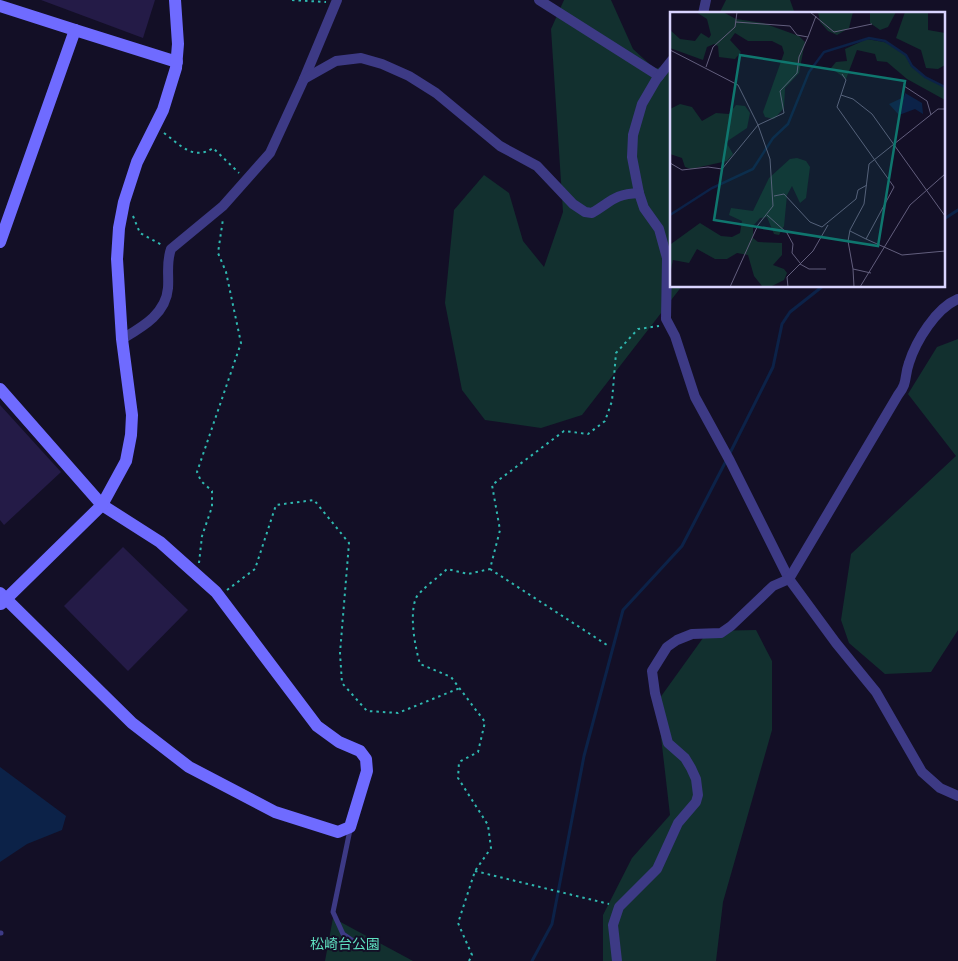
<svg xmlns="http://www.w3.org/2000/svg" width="958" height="961" font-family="'PT Sans','Noto Sans JP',sans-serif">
<rect width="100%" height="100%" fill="#130f26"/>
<!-- green -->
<g fill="#12302f">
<polygon points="564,0 611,0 633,49 655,69 672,63 672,286 682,286 582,415 541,428 485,420 462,390 445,303 454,210 484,175 509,193 523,241 544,267 563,212 551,29"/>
<polygon points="726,0 790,0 795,14 719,14"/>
<polygon points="958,339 958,630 931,672 885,674 849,643 841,620 851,554 956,456 908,394 937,347"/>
<polygon points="756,630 772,661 772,730 723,902 716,961 603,961 603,915 632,858 670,815 657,702 708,631"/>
<polygon points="333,918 413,961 325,961"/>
</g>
<!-- water -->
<polygon fill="#0c2248" points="0,767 66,816 62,830 27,844 0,862"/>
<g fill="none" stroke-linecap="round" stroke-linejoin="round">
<!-- stream -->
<g stroke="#0c2248" stroke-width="3">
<polyline points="944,219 958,210"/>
<polyline points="730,453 773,367 782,324 790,312 823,286"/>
<polyline points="532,961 552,924 584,756 623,610 682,546 727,459"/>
</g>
</g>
<!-- building -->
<g fill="#241b47">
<polygon points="41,0 155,0 143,38"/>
<polygon points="0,405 61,472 4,525 0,520"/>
<polygon points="123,547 188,610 128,671 64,606"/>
</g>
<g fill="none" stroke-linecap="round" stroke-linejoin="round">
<!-- path -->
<g stroke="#2fb8b0" stroke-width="2" stroke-dasharray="2.5 4" stroke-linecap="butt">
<polyline points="292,0 326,2"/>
<path d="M164 133C180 145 194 161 213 148L239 173"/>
<polyline points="133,216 140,233 162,245"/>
<polyline points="199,563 202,536 212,507 212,491 201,481 197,472 241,343 226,272 218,253 223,219"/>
<polyline points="490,569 607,645"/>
<polyline points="227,590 255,569 276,505 314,500 349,543 340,653 342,683 367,711 398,713 460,688"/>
<polyline points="475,871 609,904"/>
<path d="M469 961 472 955 458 923 475 871 491 848 488 825 458 778 459 762 478 752 485 722 451 677 420 664C415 647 409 615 416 598 420 590 440 576 447 569L468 574 490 569 500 530 492 485 564 431 588 434 605 421 612 401 616 353 638 329 659 326"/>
</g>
<!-- lane -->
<g stroke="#3d3a85" stroke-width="5">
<polyline points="350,830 333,912 343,934 362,947"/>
<polyline points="0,933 1,933"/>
</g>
<!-- street -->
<g stroke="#3d3a85" stroke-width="10">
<polyline points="539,0 659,76"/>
<polyline points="703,14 706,0"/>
<polyline points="672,60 656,80 642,104 633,135 632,157 639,193 644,208 659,229 667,258 666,319 675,336 695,397 730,461 789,579 836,643 876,692 922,772 940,788 958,796"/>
<polyline points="304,79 337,0"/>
<path d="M122 339C142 327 166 314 168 288 169 274 166 263 171 249L223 206 270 153 304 79 336 61 361 58 382 64 409 76 436 93 500 146 537 166 573 204 585 212 592 213C611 202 614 194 639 193"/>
<path d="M617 961 613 925 619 907 657 869 678 823 696 802 698 795 696 779 691 768 685 758 668 743 655 693 652 671 667 647 677 640 692 634 721 633 731 626 773 586 789 579 898 395C908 383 904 377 909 363 916 341 936 308 958 299"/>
</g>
<!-- secondary -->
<g stroke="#6f6bff" stroke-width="12">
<polyline points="0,6 75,30 0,242"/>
<polyline points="75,30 177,62"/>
<polyline points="0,389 102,505 160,542 216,592 317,726 339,742 360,751 366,759 367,771 350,827 338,832 275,812 189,767 132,723 0,593"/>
<polyline points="1,604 102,505 126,461 131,435 132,415 122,339 117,259 119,228 124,202 137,162 163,110 176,68 178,44 175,0"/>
</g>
</g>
<g text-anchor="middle" stroke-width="4" stroke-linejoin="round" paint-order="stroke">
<!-- park labels -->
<g font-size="14" fill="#5fe0c0" stroke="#130f26">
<text x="345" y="949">松崎台公園</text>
</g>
</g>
<!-- overview -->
<g transform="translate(670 12)">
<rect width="275" height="275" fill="#130f26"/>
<path d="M26 0H53L66 7 93 11 129 24 135 30 129 61 115 76 114 96 104 107 95 105 93 100 114 41 112 34 102 29H78L65 21 60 28 71 40 65 47 49 45 48 34 44 32 37 35 33 48 0 36V18L10 27 25 29 31 21 39 26 41 23 37 7ZM148 0H183L179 16 167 23 158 19 150 10ZM200 0H226L218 15 210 18 200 11ZM235 0H258V18L275 21V53L268 57 256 56 251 38 226 26ZM197 27 219 31 236 44 241 54 255 65 275 75V88L237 67 217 50 207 49 205 42 187 38 176 67 161 56 166 50 177 49 175 37ZM10 92 22 95 32 109 46 101 59 102 66 93 75 94 80 101 77 116 56 130 63 142 57 149 21 157 15 155 12 146 0 142V97ZM127 146 136 149 140 155 136 186 130 191 122 174 117 183 114 214 109 223 104 222 97 205 90 206 83 214V226L88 230 112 231V243L103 253 114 257 117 261 114 268 100 275 92 274 84 264 78 243 67 241 57 247H45L27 237 19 251 3 248 0 262 1 232 30 211 51 224 62 225 70 221 72 209 59 203 61 196 83 199 99 166 120 147Z" fill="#12302f"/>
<path d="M235 81 252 91 253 102 245 97 229 103 219 92 234 85Z" fill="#0c2248"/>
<path fill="none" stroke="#0c2248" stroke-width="2.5" d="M0 203 42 176 83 157 103 126 118 112 139 60 154 40 199 26 215 29 236 43 242 54 255 65 275 75"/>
<path fill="none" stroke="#625e7d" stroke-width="1" d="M140 0 164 20 202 12M138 25 146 4M0 38 68 73 88 113 100 147 103 194 88 213 60 275M36 55 43 35 65 15 67 0M234 74 257 89 261 103M171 83 176 68 172 62M0 151 12 158 38 155 52 157 88 113 114 101 110 79 127 61 129 45 138 25 127 23 120 14 66 10M104 184 114 182 140 210 152 215 186 187 188 178 197 173M97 203 117 221 123 232 122 241 130 251M275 204 202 102 183 87 171 83 167 95 224 175 196 227 232 243 275 239M180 219 196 227M130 252 139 257H156M183 257 184 275M201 261 183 257 178 229 180 218 194 192 199 152 268 97H275M118 275 117 265 143 239 158 213M190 275 240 193 275 162"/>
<path fill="#0f766e" fill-opacity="0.15" stroke="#0f766e" stroke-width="2.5" d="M70 43 235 69 208 234 44 208Z"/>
<rect width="275" height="275" fill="none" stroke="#d9d4ff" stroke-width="2.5"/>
</g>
</svg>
